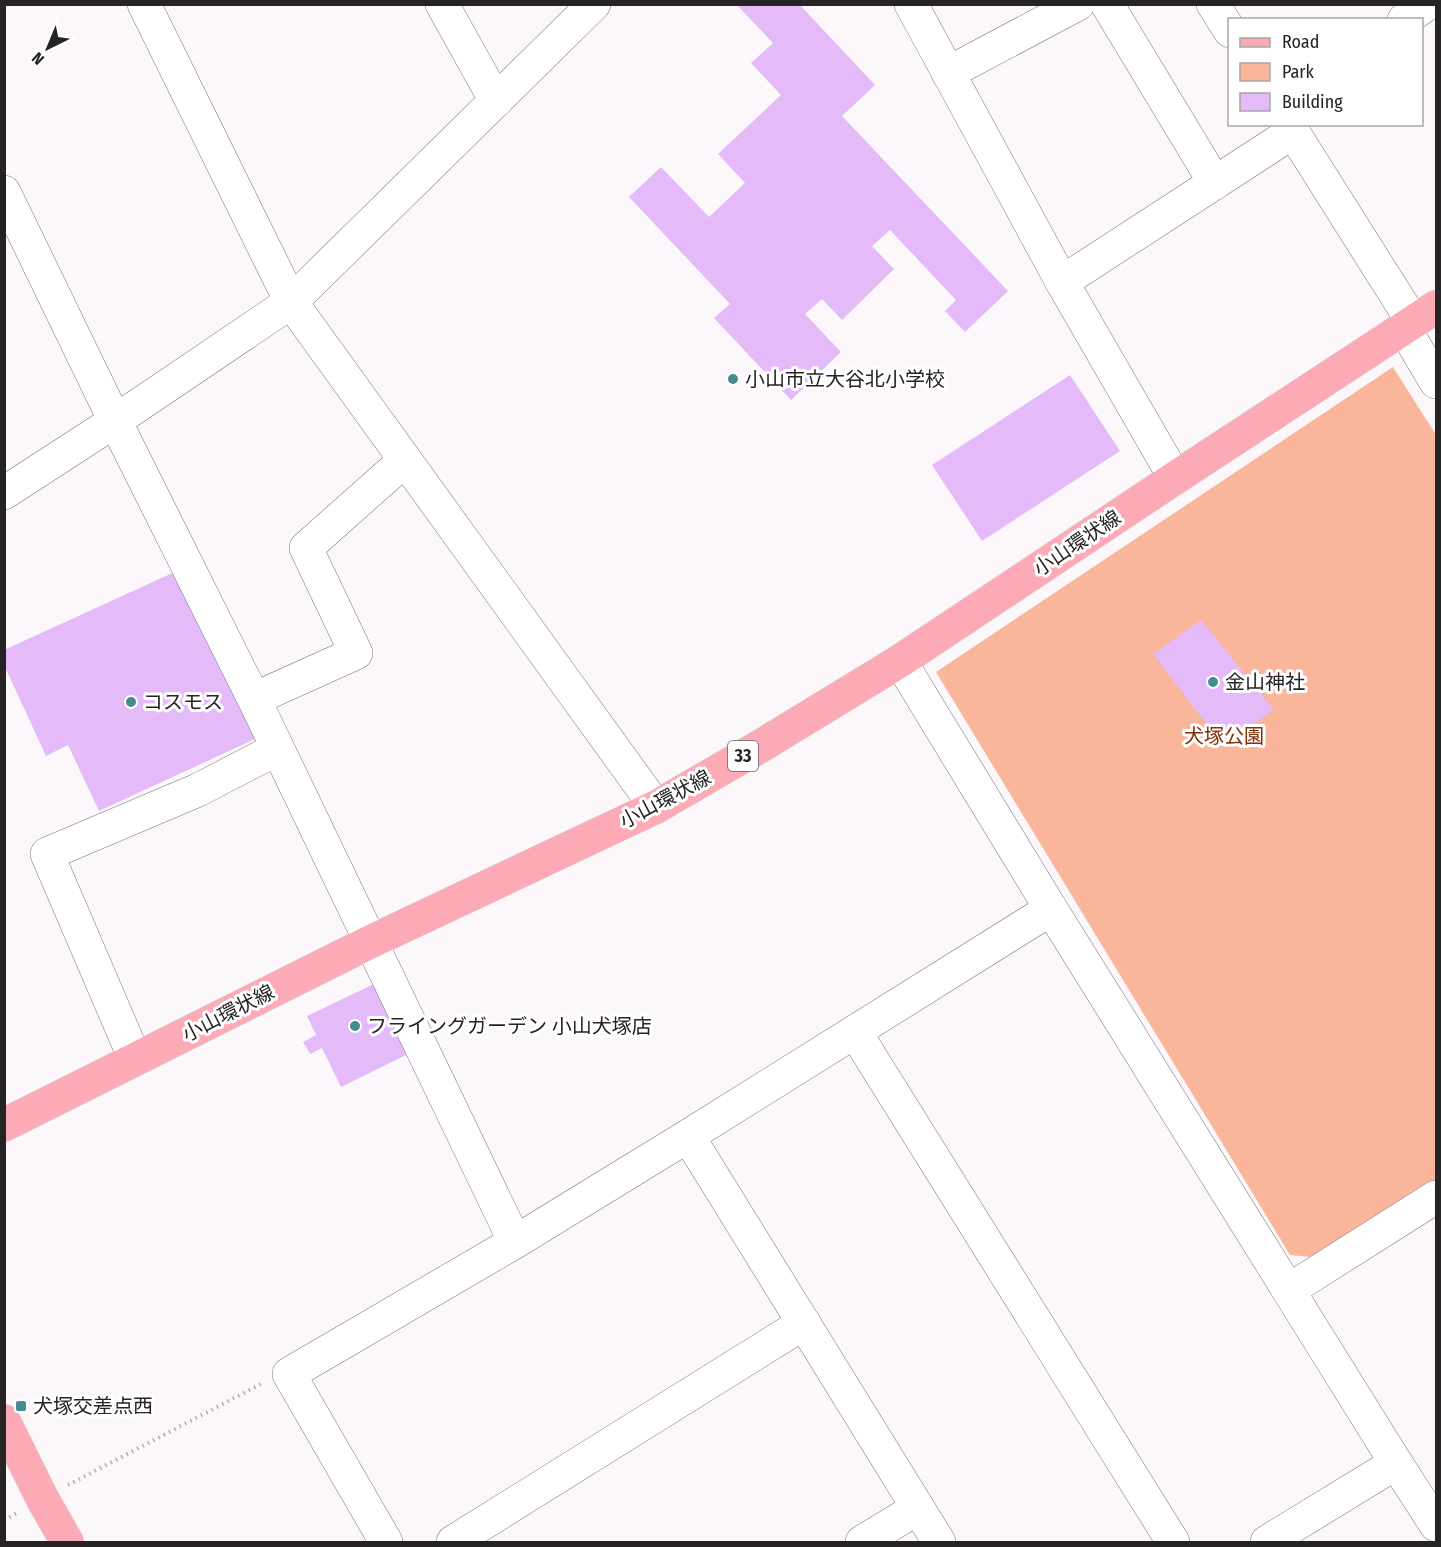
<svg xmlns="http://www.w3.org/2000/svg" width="1441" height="1547" font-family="'Fira Sans Condensed','Noto Sans JP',sans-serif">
<rect width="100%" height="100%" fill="#fcf7fa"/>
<!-- green -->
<polygon fill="#f9b69b" points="1393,367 1436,435 1436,1181 1311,1257 1290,1255 936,672"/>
<!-- building -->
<g fill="#e4bbf8">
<polygon points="736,4 799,4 875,85 842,116 1008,291 965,332 945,311 956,300 890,230 872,246 894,269 842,320 822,299 805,314 841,352 791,400 714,318 730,304 629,197 661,167 709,217 745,183 718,154 781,95 751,63 773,43"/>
<polygon points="1070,375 1120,451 982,541 932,465"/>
<polygon points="179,570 257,738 99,811 68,745 46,756 4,665 4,650"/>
<polygon points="1201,620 1274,710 1223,745 1153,654"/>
<polygon points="378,982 412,1052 341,1087 322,1048 310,1054 303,1042 316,1035 307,1016"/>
</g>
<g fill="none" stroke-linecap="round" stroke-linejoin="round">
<!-- minor casing -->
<g stroke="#7c777a" stroke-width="34">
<g id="minor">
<polyline points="144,4 291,302 656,807"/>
<polyline points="442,4 496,101"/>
<polyline points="911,4 1062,282 1175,478"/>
<polyline points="1107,4 1215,183"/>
<polyline points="1213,4 1230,31"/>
<polyline points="1404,20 1427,4"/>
<polyline points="948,73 1078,4"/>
<polyline points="1288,124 1413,322"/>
<polyline points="4,192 115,421 254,699 515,1242"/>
<polyline points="1062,282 1293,132"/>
<polyline points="1404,328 1436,382"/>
<polyline points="4,493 115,421 291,302 594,4"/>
<polyline points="900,661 1051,909 1396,1463 1436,1525"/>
<polyline points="254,699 356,653 306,548 405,460"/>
<polyline points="855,1032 1173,1542"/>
<polyline points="135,1059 47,854 198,790 277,749"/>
<polyline points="688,1136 939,1542"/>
<polyline points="1289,1290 1436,1197"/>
<polyline points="386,1542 289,1374 515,1242 688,1136 1051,909"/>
<polyline points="453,1542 804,1323"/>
<polyline points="862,1542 918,1508"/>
<polyline points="1267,1542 1396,1463"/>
</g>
</g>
<!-- major casing -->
<g stroke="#d3d3d3" stroke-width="34">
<g id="major">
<polyline points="4,1125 370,942 656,807 759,747 900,661 1175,478 1436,307"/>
<polyline points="4,1421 42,1498 67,1542"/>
</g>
</g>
<!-- path -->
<g stroke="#b1adb0" stroke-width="4" stroke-dasharray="1.5 4.5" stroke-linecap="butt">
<polyline points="68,1485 261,1384"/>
<polyline points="4,1520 17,1513"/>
</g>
<!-- minor -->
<use href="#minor" stroke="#fff" stroke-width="33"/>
<!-- major -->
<use href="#major" stroke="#fcaab6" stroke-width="33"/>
</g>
<!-- markers -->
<g fill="#448c8f" stroke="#fff" stroke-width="2">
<circle cx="733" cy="379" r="6"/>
<circle cx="1213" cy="682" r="6"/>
<circle cx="131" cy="702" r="6"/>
<circle cx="355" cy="1026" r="6"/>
<rect x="15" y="1400" width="12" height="12" rx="3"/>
</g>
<g text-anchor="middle" stroke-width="6" stroke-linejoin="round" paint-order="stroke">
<!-- shield labels -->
<rect fill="#fff" stroke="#666566" stroke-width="1.5" x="728" y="741" width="30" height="30" rx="4.5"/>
<g font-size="18" font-weight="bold" fill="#252324">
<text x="743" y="762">33</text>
</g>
<!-- poi labels -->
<g font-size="20" fill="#252324" stroke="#fff" text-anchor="start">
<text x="745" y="386">小山市立大谷北小学校</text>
<text x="1225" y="689">金山神社</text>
<text x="143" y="709">コスモス</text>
<text x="367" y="1033">フライングガーデン 小山犬塚店</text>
<text x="33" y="1413">犬塚交差点西</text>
</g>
<!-- street labels -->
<g font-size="20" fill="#252324" stroke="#fff">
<text transform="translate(1077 543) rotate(-34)" y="7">小山環状線</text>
<text transform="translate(665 799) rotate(-28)" y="7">小山環状線</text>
<text transform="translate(228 1013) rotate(-27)" y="7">小山環状線</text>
</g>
<!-- park labels -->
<g font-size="20" fill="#7f310a" stroke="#fff">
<text x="1224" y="743">犬塚公園</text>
</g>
</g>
<!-- border -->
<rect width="1441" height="1547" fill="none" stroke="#252324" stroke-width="12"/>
<!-- legend -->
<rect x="1228" y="18" width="195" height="108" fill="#ffffff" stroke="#a8a7a7" stroke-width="1.5"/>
<rect x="1240" y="38" width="30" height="9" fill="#fcaab6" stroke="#a8a7a7" stroke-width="1.5"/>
<text x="1282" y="48" font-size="18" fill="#252324">Road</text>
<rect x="1240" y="63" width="30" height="18" fill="#f9b69b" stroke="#a8a7a7" stroke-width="1.5"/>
<text x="1282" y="78" font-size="18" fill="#252324">Park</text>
<rect x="1240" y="93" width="30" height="18" fill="#e4bbf8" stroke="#a8a7a7" stroke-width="1.5"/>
<text x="1282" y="108" font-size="18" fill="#252324">Building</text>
<!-- north arrow -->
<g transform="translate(48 48) rotate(223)" stroke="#ffffff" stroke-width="4.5" paint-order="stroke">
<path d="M0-4.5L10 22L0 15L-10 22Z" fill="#252324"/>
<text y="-9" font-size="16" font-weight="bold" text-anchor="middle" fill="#252324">N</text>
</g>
</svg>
